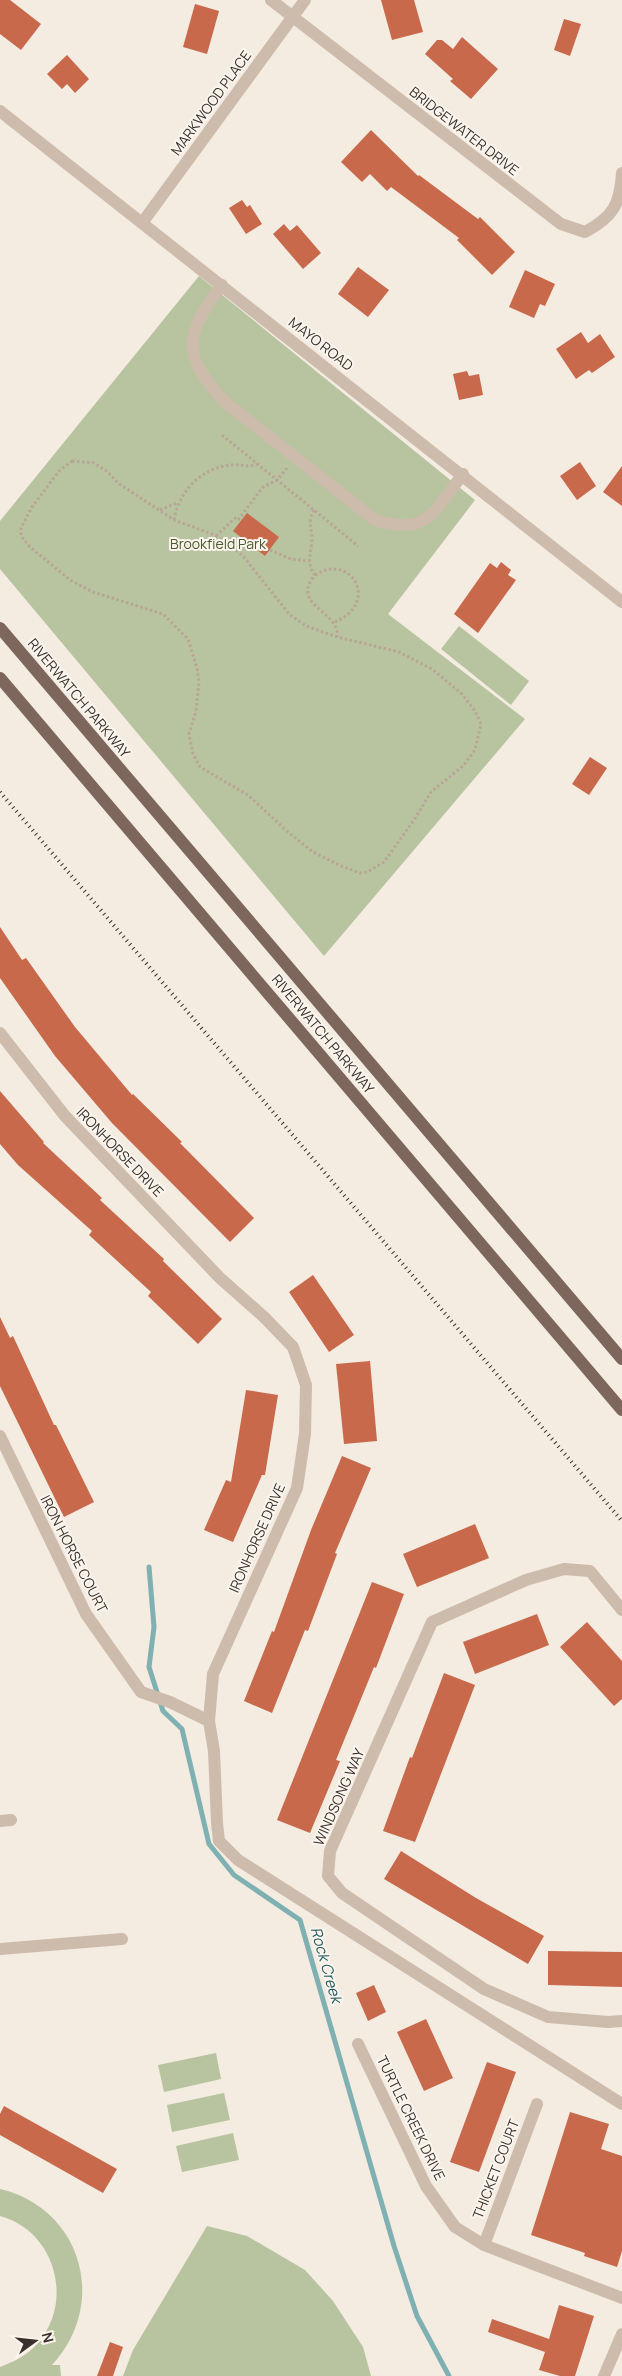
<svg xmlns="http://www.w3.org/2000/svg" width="622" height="2376" font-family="Manrope,sans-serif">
<rect width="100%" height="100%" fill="#f4ebe1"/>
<!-- green -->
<g fill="#b8c4a0">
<polygon points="199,276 475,500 388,614 525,719 324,956 0,569 0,521"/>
<polygon points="459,626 529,681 511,705 441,649"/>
<polygon points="216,2053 221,2079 164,2092 158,2065"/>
<polygon points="224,2093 230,2120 172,2132 167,2105"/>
<polygon points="233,2133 239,2160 182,2172 176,2146"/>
<path d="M0 2189C82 2208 109 2304 52 2365H60L61 2376H0V2367C15 2361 28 2355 38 2343 75 2300 54 2230 0 2216Z"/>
<polygon points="207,2226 247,2236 305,2270 333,2301 363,2347 371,2376 123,2376 133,2350"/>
</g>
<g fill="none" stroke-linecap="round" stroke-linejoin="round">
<!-- stream -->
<polyline stroke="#7fb0b2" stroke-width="5" points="149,1567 154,1627 149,1667 163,1711 182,1729 209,1844 234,1875 300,1920 394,2246 417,2316 449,2376"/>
</g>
<!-- building -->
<g fill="#c8694b">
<polygon points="0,0 10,0 41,24 21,50 0,34"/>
<polygon points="381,0 414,0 423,32 392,40"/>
<polygon points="195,4 219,11 207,54 183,47"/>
<polygon points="564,19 581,24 570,56 554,50"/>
<polygon points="462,37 498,69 471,99 450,81 453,79 425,54 437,40 442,40 453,49"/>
<polygon points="67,55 89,79 75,93 67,84 62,89 47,74"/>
<polygon points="371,130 418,176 419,175 478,219 480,217 515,252 492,275 457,240 459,238 391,187 387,191 370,174 362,182 341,162"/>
<polygon points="242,200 247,207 250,205 262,224 246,234 229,208"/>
<polygon points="284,224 290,231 297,225 321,253 303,269 273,234"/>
<polygon points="358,267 389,290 368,317 338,294"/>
<polygon points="525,270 555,284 545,306 540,304 534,318 509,307"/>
<polygon points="581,332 588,343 600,334 615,357 592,373 589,370 576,379 556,349"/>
<polygon points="467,371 469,376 479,374 483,395 459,400 453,374"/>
<polygon points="580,462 596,486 577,500 560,476"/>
<polygon points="622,466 622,506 603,492"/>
<polygon points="247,513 279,537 265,556 233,531"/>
<polygon points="501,562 511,570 508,575 516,580 478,633 454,614 490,563 497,568"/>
<polygon points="590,757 607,768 589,795 572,784"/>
<polygon points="0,927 22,960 26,958 75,1027 132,1095 133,1094 182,1142 180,1143 254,1218 230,1242 112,1123 55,1056 0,978"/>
<polygon points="0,1091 44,1142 43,1143 102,1198 100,1200 164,1259 163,1261 222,1319 198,1344 148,1296 151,1292 89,1235 92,1231 18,1165 0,1144"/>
<polygon points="313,1275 354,1335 329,1352 289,1292"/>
<polygon points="0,1317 10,1338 13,1336 54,1425 56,1425 94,1502 64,1517 0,1386"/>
<polygon points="370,1361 377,1441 344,1444 336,1364"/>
<polygon points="246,1390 278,1395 265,1475 262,1475 233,1542 204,1530 226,1480 231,1482"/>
<polygon points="342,1456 371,1468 335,1553 337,1554 308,1631 305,1630 272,1713 244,1701 272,1631 274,1632 311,1530"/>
<polygon points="475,1524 489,1558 417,1587 403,1554"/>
<polygon points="372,1582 404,1594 376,1668 374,1667 336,1760 340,1761 310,1833 277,1820"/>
<polygon points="537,1614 549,1645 475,1674 463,1642"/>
<polygon points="587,1622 622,1661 622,1699 614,1706 560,1647"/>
<polygon points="444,1673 475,1685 415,1842 383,1831 410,1757 412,1758"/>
<polygon points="401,1851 476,1898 544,1936 528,1964 384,1879"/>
<polygon points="548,1951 622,1952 622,1987 548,1985"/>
<polygon points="374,1985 386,2012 368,2021 356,1993"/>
<polygon points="426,2019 453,2078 424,2091 397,2032"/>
<polygon points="487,2062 516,2072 479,2172 450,2162"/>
<polygon points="4,2106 117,2169 103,2193 0,2135 0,2114"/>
<polygon points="570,2112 609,2124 601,2149 622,2156 622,2251 617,2267 584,2256 585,2253 531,2235"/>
<polygon points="559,2305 594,2316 575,2376 560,2376 539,2370 545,2352 488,2332 492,2319 549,2339"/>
<polygon points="110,2342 123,2347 113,2376 97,2376"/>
</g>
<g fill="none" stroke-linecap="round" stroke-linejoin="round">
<!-- path -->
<g stroke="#b9a596" stroke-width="3" stroke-dasharray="2.5 2.5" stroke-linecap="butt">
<polyline points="222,435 358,546"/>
<polygon points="72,461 94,463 108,472 118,483 174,520 212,534 227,543 243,556 290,615 306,626 337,637 399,652 432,669 462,694 475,711 481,724 475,750 463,766 431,792 414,820 384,862 367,872 360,873 341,866 313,852 288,832 248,795 200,767 193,754 189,734 196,711 199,682 197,668 188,639 163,614 93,592 70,580 29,546 21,536 21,528 32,507 59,471"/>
<polyline points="160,510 177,503"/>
<path d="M314 510C307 522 312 528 312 540 311 553 306 564 315 575 289 606 341 611 337 637"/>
<path d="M174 520C179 491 201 468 231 465 240 464 249 468 257 464"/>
<polyline points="216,536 235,518 238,520 263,487 277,480 287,468"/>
<polyline points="270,550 291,559 309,561"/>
<path d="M315 575C349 552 382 601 335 622"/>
</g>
<!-- minor -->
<g stroke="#cdbbac" stroke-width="12">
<path d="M271 0 561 224 585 232C613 217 620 205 622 173"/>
<polyline points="0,111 622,602"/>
<polyline points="142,223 305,0"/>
<path d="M222 285C184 335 181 355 225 402L375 520C427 537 434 511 463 474"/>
<polyline points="0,1033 65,1116 220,1278 264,1317 293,1347 306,1385 305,1434 297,1488 213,1674 209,1721 214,1751 217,1823 219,1841 238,1860 622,2104"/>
<polyline points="0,1436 86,1614 141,1692 170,1702 209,1721"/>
<polyline points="622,1610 590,1571 564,1569 526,1580 432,1622 330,1851 328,1876 342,1893 484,1989 548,2017 608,2022 622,2021"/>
<polyline points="0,1821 11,1820"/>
<polyline points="0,1949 122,1939"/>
<polyline points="358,2044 426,2186 455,2227 484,2245 622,2298"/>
<polyline points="484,2245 537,2104"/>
<polyline points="604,2376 622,2334"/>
</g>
<!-- major -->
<g stroke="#7d675c" stroke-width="12">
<polyline points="0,628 622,1359"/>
<polyline points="0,678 622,1410"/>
</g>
<!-- rail -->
<polyline stroke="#3b302b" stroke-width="4" stroke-dasharray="1 4" stroke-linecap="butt" points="0,792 622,1521"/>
</g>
<g text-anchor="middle" stroke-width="4" stroke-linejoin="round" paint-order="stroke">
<!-- street labels -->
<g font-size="14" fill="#3b302b" stroke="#fbf5ee">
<text transform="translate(211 103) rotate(-54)" y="5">MARKWOOD PLACE</text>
<text transform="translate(464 131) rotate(38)" y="5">BRIDGEWATER DRIVE</text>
<text transform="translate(321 344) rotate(38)" y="5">MAYO ROAD</text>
<text transform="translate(79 698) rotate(50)" y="5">RIVERWATCH PARKWAY</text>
<text transform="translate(323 1034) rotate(50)" y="5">RIVERWATCH PARKWAY</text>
<text transform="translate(120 1152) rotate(46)" y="5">IRONHORSE DRIVE</text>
<text transform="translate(257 1538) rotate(-66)" y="5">IRONHORSE DRIVE</text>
<text transform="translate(74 1554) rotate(63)" y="5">IRON HORSE COURT</text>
<text transform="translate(339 1797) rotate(-66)" y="5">WINDSONG WAY</text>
<text transform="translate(411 2118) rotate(64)" y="5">TURTLE CREEK DRIVE</text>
<text transform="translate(496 2169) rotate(-69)" y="5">THICKET COURT</text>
</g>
<!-- park labels -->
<g font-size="14" fill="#4a5a2e" stroke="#fbf5ee">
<text x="218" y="549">Brookfield Park</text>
</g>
<!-- water labels -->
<g font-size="15" font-style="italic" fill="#1f5a5e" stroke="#fbf5ee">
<text transform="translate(326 1965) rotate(74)" y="5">Rock Creek</text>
</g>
</g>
<!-- north arrow -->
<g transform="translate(35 2341) rotate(75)" stroke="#fbf5ee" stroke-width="4" paint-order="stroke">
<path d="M0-4L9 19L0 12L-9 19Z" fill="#3b302b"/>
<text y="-8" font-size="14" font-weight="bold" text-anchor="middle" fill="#3b302b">N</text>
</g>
</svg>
